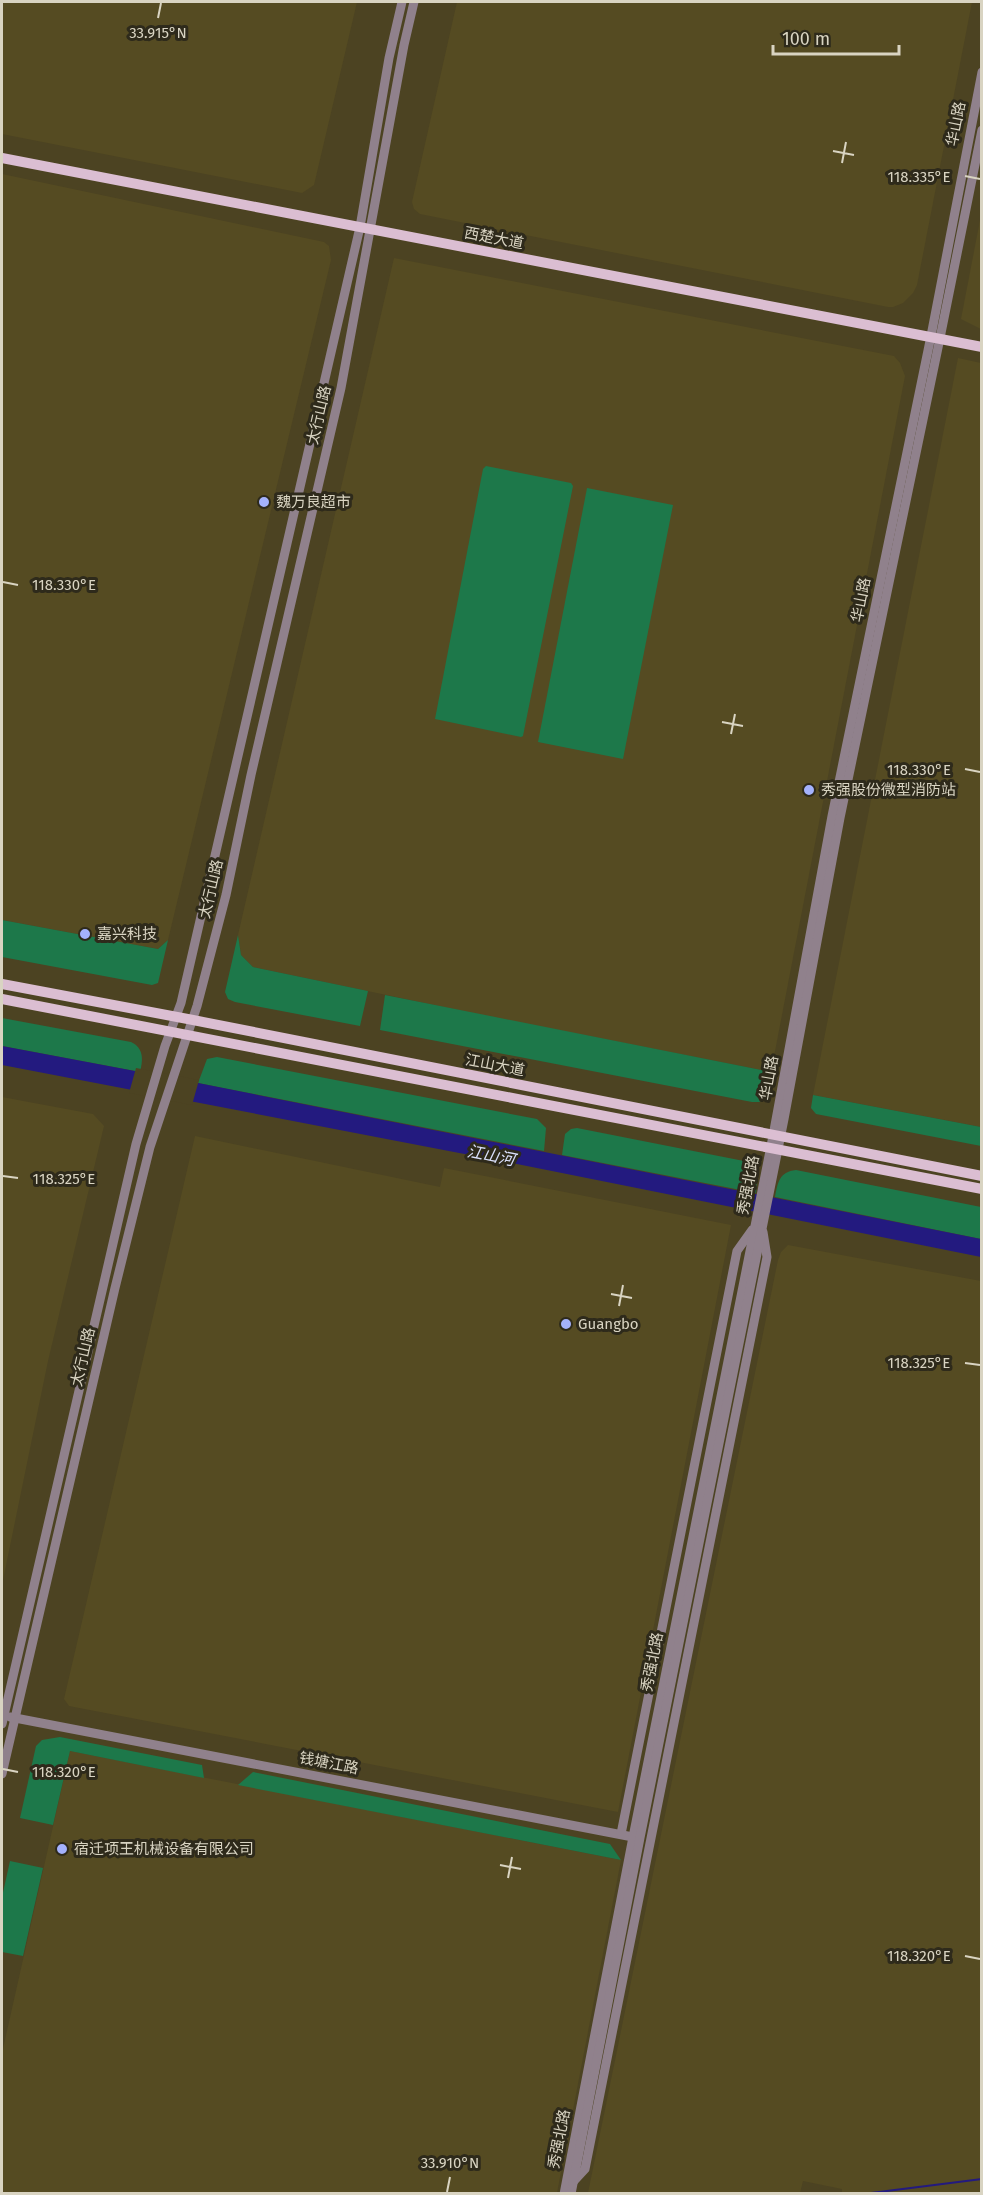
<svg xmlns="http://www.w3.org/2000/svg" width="983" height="2195" font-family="'Fira Sans','Noto Sans SC',sans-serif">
<rect width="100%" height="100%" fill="#4c4322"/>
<!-- built -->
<g fill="#554b22">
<polygon points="2,2 357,2 314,185 302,193 2,134"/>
<polygon points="457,2 972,2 917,285 913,293 903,303 893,307 888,307 420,214 414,209 412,202"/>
<polygon points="2,174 324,242 329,246 331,260 168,940 158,949 2,920"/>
<polygon points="981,215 982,329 981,329 961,319"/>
<polygon points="394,258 894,356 900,363 905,376 771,1072 482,1015 253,967 241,955 238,935"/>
<polygon points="958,358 981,363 981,1127 813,1095"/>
<polygon points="2,1097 93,1114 104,1126 48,1361 2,1585"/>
<polygon points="195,1136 440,1187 444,1168 731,1225 618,1812 69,1706 64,1699"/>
<polygon points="788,1245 981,1281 981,2193 842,2193 842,2189 803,2181 800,2193 588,2193 778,1260 781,1252"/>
<polygon points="70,1751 621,1860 557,2193 2,2194 2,2053"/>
</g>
<!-- green -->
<g fill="#1d784a">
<polygon points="486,466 571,483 573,486 523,736 521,737 435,719 483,469"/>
<polygon points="587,488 673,505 623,759 538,742"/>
<polygon points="2,920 158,949 168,940 158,983 152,985 2,957"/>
<polygon points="238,935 241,955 253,967 368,991 360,1026 235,1002 228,999 225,992"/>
<polygon points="385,995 771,1072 766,1098 759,1102 752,1102 380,1030"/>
<path d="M2 1018 131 1042C144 1048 143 1060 140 1072L2 1046Z"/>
<polygon points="217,1057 537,1119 546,1128 544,1151 198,1083 207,1059"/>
<polygon points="813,1095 981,1127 981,1146 816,1114 811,1108"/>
<polygon points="577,1128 749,1162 757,1174 756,1193 562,1155 565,1134 571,1129"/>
<path d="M796 1170 981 1207V1239L775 1197C778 1182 779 1172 796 1170Z"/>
<polygon points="60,1737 202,1765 204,1778 70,1751 53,1825 20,1818 36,1746 42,1740"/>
<polygon points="253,1772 610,1844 621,1860 238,1785"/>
<polygon points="10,1861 43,1868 23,1956 2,1952 2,1897"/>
</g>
<!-- water -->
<polygon fill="#231a7f" points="2,1046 188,1081 981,1239 981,1257 517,1164 2,1065"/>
<!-- pier -->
<polygon fill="#4c4322" points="136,1068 199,1080 192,1105 129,1093"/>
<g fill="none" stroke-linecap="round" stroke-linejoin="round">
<!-- stream -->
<polyline stroke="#231a7f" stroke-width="2" points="863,2194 982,2179"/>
<!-- minor -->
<g stroke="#90818c" stroke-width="9">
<polyline points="10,1717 638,1838"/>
<polyline points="2,1724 136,1144 165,1046 181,1003 360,227 389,58 402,2"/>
<polyline points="2,1774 115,1288 150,1147 197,1006 226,895 251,775 341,388 404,45 414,2"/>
<polyline points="621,1834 737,1251 752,1230"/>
<polyline points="573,2182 585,2169 767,1257 763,1232"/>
<polyline points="564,2194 633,1837 773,1136 832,816 931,336 982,72"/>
<polyline points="571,2194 640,1838 784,1119 840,818 940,338 982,130"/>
</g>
<!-- major -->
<g stroke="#dbbed2" stroke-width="10">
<polyline points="2,158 982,347"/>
<polyline points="2,984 193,1020 982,1176"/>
<polyline points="2,999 982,1189"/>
</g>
</g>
<!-- ticks -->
<path fill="none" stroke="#d9d4c2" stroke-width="2" d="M158 18 161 3M833 151 854 155M842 163 846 142M965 176 980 179M3 582 18 585M722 722 743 726M731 734 735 714M965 769 980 772M3 1176 18 1178M611 1294 632 1298M619 1306 623 1285M965 1363 980 1365M3 1769 18 1772M500 1865 521 1869M508 1878 512 1857M965 1956 980 1959M447 2192 450 2177"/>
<!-- markers -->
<g fill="#a4b2fc" stroke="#2e2a1b" stroke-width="2">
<circle cx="264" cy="502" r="6"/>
<circle cx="809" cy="790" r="6"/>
<circle cx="85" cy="934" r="6"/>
<circle cx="566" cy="1324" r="6"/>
<circle cx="62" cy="1849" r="6"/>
</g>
<g text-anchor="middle" stroke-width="6" stroke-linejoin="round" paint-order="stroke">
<!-- street labels -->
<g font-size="15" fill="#d9d4c2" stroke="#2e2a1b">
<text transform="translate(956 124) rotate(-79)" y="5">华山路</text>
<text transform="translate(494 238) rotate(11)" y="5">西楚大道</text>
<text transform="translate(319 415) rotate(-77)" y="5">太行山路</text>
<text transform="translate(861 600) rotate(-79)" y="5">华山路</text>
<text transform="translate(211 889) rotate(-77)" y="5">太行山路</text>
<text transform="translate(495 1065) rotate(11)" y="5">江山大道</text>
<text transform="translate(769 1078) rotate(-80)" y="5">华山路</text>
<text transform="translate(748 1185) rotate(-79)" y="5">秀强北路</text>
<text transform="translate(83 1357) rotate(-77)" y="5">太行山路</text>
<text transform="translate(652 1662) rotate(-79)" y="5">秀强北路</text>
<text transform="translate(329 1763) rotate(11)" y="5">钱塘江路</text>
<text transform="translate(559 2139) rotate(-79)" y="5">秀强北路</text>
</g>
<!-- poi labels -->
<g font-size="15" fill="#d9d4c2" stroke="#2e2a1b" text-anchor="start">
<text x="276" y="507">魏万良超市</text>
<text x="821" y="795">秀强股份微型消防站</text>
<text x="97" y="939">嘉兴科技</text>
<text x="578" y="1329">Guangbo</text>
<text x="74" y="1854">宿迁项王机械设备有限公司</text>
</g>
<!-- water labels -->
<g font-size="16" font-style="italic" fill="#dae0fb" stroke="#2e2a1b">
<text transform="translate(491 1155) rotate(11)" y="6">江山河</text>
</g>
</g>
<g font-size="15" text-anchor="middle" fill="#d9d4c2" stroke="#2e2a1b" stroke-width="6" stroke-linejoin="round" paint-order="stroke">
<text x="158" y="38">33.915°N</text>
<text x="919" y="182">118.335°E</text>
<text x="64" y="590">118.330°E</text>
<text x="919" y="775">118.330°E</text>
<text x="64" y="1184">118.325°E</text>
<text x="919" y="1368">118.325°E</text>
<text x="64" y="1777">118.320°E</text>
<text x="919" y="1961">118.320°E</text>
<text x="450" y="2168">33.910°N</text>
</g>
<!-- border -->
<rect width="983" height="2195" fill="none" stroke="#d9d4c2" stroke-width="6"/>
<!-- scale -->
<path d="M773 45v9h126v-9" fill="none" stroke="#d9d4c2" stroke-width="3"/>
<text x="782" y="45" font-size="18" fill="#d9d4c2" stroke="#2e2a1b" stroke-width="4.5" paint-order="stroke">100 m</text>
</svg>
